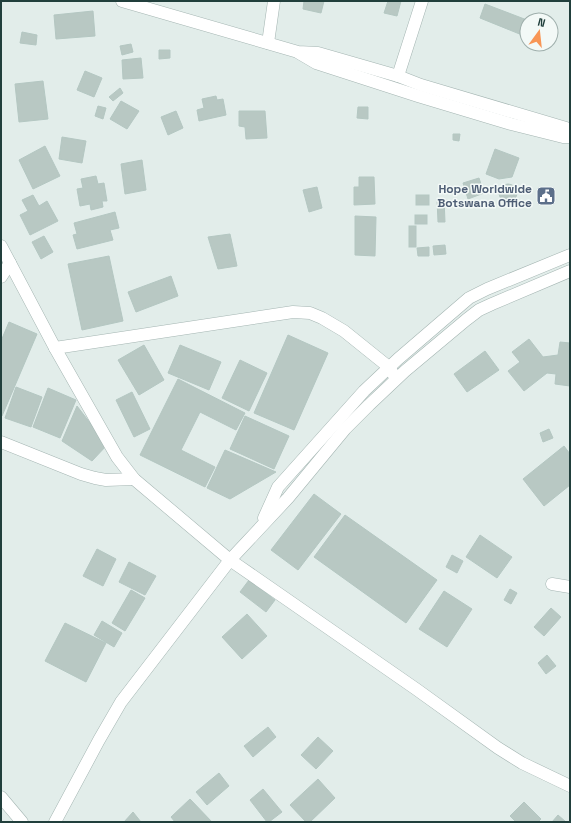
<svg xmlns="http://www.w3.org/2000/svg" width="571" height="823" font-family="'Space Grotesk',sans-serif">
<rect width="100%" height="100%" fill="#e2edea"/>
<!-- building -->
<g fill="#b8c8c3" stroke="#b4c7c2">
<polygon points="304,1 324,1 321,13 303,9"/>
<polygon points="388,1 401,1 397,16 384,13"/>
<polygon points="485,4 527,20 527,37 480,18"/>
<polygon points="93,11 95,36 56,39 54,15"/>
<polygon points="22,32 37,35 36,45 20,43"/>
<polygon points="131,44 133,52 122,55 120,46"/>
<polygon points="159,50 170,50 170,58 159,59"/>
<polygon points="141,58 143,78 123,79 122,60"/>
<polygon points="85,71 102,78 94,97 77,90"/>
<polygon points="43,81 48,119 19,122 15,84"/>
<polygon points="120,88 123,93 113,101 109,97"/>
<polygon points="216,96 217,100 223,99 226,115 199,121 197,110 204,108 202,99"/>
<polygon points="121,101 139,111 127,129 110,119"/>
<polygon points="98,106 106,108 103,119 95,116"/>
<polygon points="358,107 368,107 368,119 357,118"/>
<polygon points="176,111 183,128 168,135 161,117"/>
<polygon points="239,111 265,111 267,138 246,139 245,127 239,126"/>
<polygon points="453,134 460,134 459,141 453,140"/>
<polygon points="62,137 86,141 82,163 59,159"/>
<polygon points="45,146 60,176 33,189 19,160"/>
<polygon points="495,149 519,158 512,177 499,179 486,174"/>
<polygon points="142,160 146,190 125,194 121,164"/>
<polygon points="96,176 98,184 104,183 107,201 102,201 103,207 91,210 90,204 80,206 77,189 83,188 81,179"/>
<polygon points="359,177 374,177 375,204 354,205 354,187 359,187"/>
<polygon points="479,178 484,193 468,199 463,183"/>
<circle cx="508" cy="193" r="9"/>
<polygon points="317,187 322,208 309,212 303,190"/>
<polygon points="33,195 39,206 47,201 58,221 30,235 20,215 28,211 22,200"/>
<rect x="416" y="195" width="13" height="10"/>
<polygon points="437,199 444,199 445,222 438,222"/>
<polygon points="115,212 119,228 110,230 113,240 77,249 73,235 77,234 74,223"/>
<rect x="415" y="215" width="12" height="9"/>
<polygon points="355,216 376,217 375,256 355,255"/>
<rect x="409" y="226" width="7" height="21"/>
<polygon points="230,234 237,266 218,269 208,237"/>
<polygon points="44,236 53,252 41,259 32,242"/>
<polygon points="445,245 446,254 434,255 433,246"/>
<polygon points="429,247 429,256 418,256 417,248"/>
<polygon points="109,256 123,321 82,330 68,264"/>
<polygon points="171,276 178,296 136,312 128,292"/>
<polygon points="9,322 37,334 2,416 1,416 1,341"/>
<polygon points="288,335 328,353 294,430 254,413"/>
<polygon points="529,339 543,357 558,355 560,342 570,343 570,386 555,384 556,374 547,373 524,391 508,371 520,362 512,352"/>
<polygon points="144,345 164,380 139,395 118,360"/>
<polygon points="180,345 221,362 209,390 168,373"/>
<polygon points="485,351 499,370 467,392 454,374"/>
<polygon points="240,360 267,373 249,411 222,398"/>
<polygon points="178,379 245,413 236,430 200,412 181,450 215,467 205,487 140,455"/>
<polygon points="16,387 42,397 31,427 5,418"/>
<polygon points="48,388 76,400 60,438 33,427"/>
<polygon points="132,392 150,429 134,437 116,400"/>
<polygon points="77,406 107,445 92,461 62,441"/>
<polygon points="245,416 289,436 274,469 230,449"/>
<polygon points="549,429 553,438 543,442 540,433"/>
<polygon points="564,446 570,454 570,485 544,506 523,479"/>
<polygon points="225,450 276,472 230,499 207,488"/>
<polygon points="314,494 341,514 298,570 271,550"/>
<polygon points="345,515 437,580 406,623 314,557"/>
<polygon points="480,535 512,557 497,578 466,557"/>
<polygon points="97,549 116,559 103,586 83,576"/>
<polygon points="452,555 463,561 457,573 446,567"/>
<polygon points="129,562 156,576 145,595 119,582"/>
<polygon points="249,580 275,600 266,612 240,592"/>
<polygon points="510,589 517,593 511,604 504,600"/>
<polygon points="131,590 145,598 125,631 112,623"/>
<polygon points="444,591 472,609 447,647 419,629"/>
<polygon points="551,608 561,617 544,636 534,627"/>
<polygon points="247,614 267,636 242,659 222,637"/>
<polygon points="102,621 122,633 114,647 94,635"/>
<polygon points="65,623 106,643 86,682 45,661"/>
<polygon points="547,655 556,666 546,674 538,663"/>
<polygon points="268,727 276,737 253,757 244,746"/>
<polygon points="318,737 333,751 316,769 301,755"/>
<polygon points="219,773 229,786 207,805 196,792"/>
<polygon points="318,779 335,798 310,822 306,822 290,805"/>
<polygon points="263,789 282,812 269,822 267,822 250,800"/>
<polygon points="190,799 212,822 175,822 171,817"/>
<polygon points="524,802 541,819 538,822 516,822 510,816"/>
<polygon points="133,812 141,822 124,822"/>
<polygon points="558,815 566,822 552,822"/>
</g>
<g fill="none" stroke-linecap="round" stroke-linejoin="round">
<!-- minor casing -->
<g stroke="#a4b5b2" stroke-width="13">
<g id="minor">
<polyline points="122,1 298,52 318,53 398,76 421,85 566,128 570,131"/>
<polyline points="268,43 274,1"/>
<polyline points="299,53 316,63 418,96 511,124 563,137 570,137"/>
<polyline points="398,76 422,1"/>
<polyline points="1,246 55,348 117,457 134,479 230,560 416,689 498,748 522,763 570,786"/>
<polyline points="1,277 10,263"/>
<polyline points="55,348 293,312 310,313 322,318 344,331 390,368 393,374"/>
<polyline points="1,442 81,474 95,478 106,480 134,479"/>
<polyline points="264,518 278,487 364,391 398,359 469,298 487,289 570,255"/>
<polyline points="552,584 570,587"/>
<polyline points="1,797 22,822"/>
<polyline points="55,822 99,740 121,702 230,560 288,498 345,429 369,405 405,371 466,320 479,310 492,304 570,271"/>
</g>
</g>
<!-- minor -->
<use href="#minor" stroke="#fff" stroke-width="12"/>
</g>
<!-- icons -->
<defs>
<g id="civic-square" transform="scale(1)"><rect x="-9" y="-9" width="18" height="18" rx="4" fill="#5c6f8a" stroke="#f3f9f7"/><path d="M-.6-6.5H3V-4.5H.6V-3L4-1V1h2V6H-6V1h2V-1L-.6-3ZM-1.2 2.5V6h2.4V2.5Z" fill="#fff"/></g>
</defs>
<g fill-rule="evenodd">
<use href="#civic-square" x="546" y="196"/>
</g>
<g text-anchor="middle" stroke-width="3" stroke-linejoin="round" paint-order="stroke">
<!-- service labels -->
<g font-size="12" font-weight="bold" fill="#4e5e75" stroke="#f3f9f7" text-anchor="end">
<text x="532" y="193">Hope Worldwide<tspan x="532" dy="14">Botswana Office</tspan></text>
</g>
</g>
<!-- border -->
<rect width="571" height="823" fill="none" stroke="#213f3c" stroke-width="4"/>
<!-- north arrow -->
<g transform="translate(539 32) rotate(15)"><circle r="19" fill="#f3f9f7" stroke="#9fafac"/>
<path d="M0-3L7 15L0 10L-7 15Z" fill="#f89656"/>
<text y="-6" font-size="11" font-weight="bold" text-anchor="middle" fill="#213f3c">N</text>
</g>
</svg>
